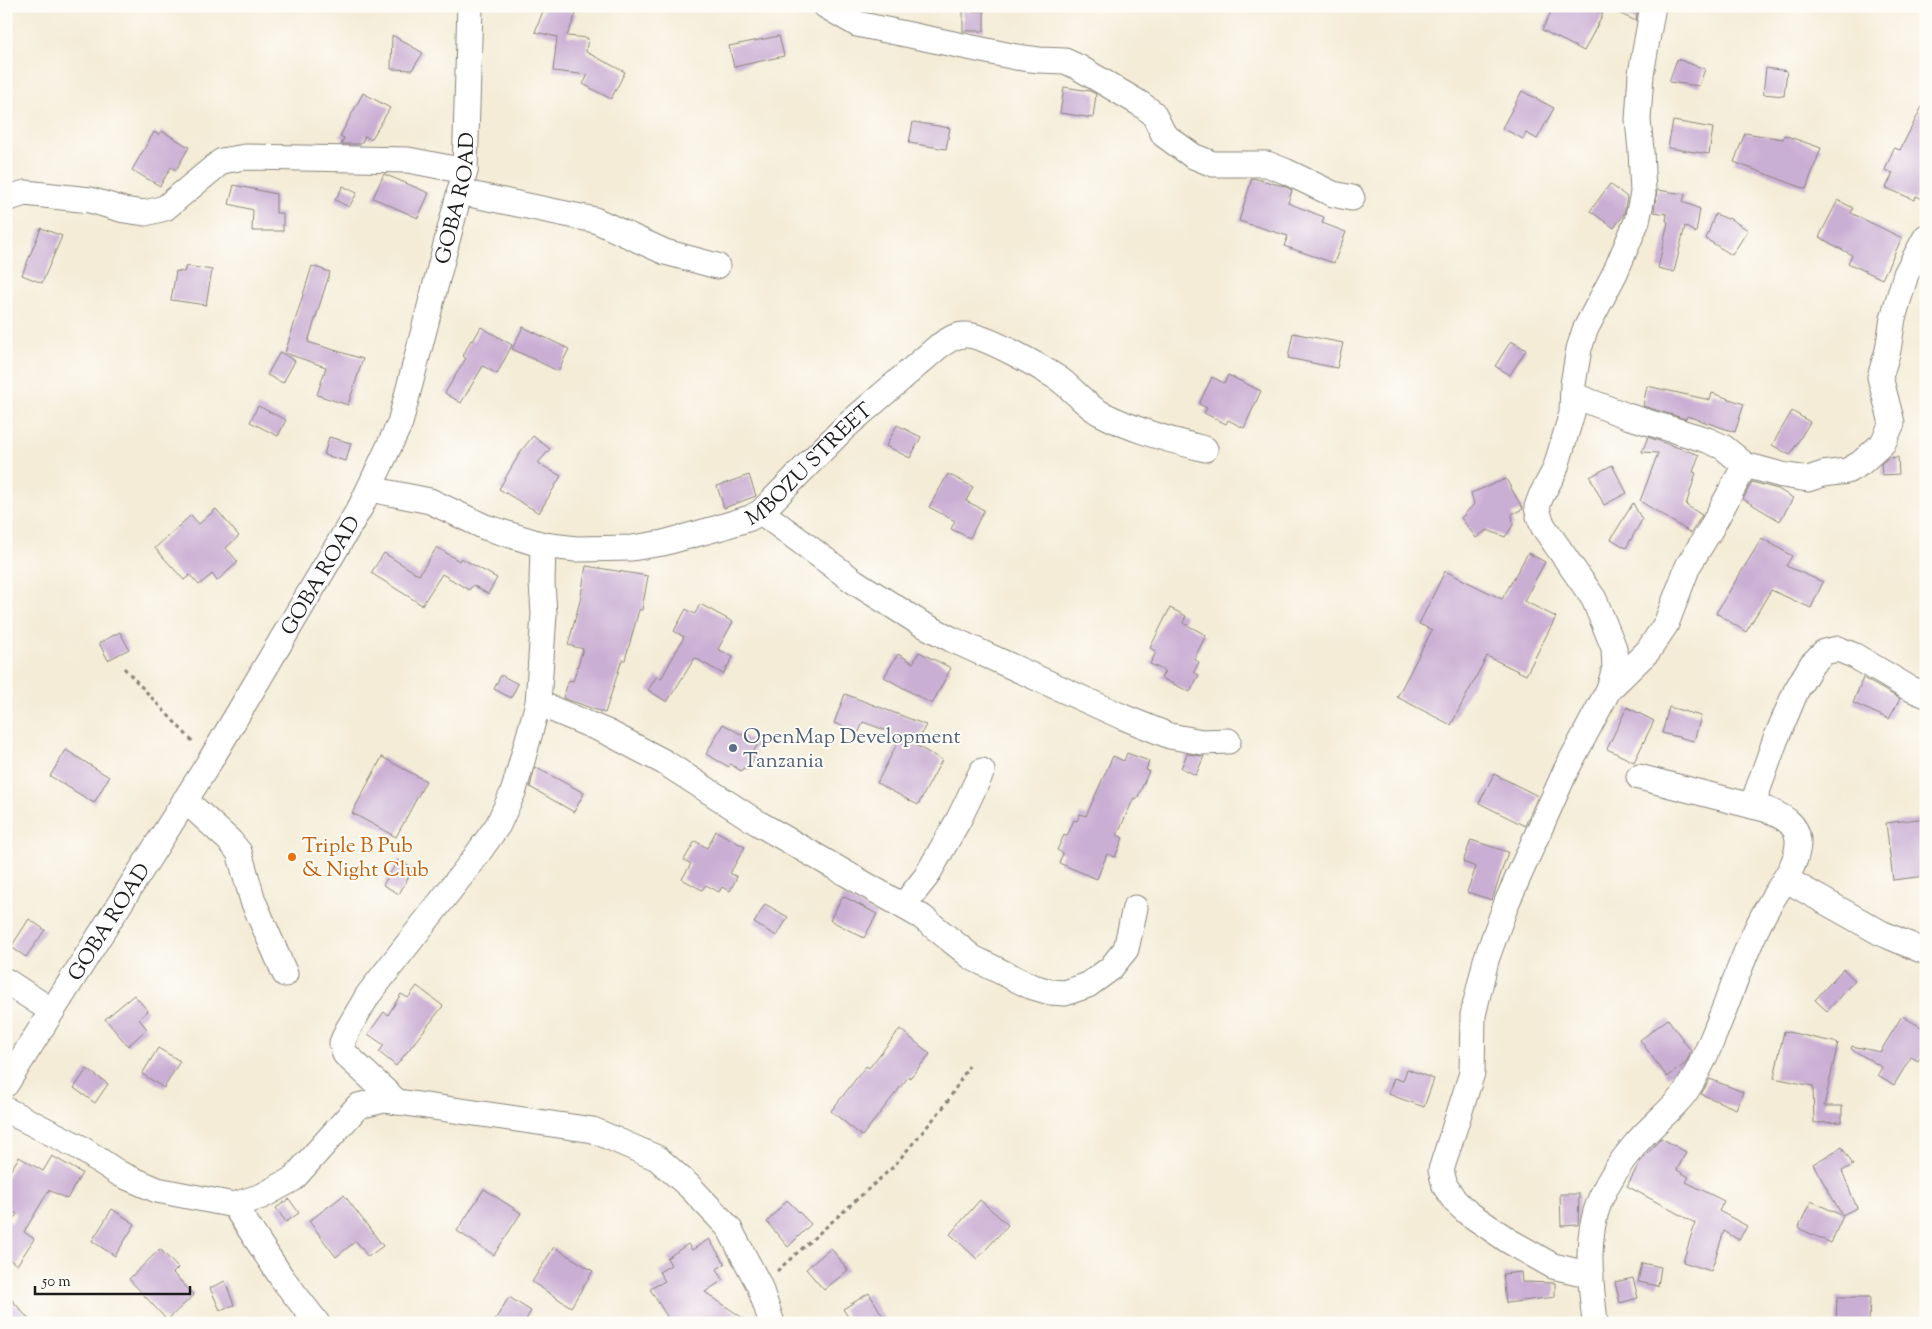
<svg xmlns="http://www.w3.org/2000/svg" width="1932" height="1329" font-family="'Sorts Mill Goudy',serif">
<rect width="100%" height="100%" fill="#fdfcf7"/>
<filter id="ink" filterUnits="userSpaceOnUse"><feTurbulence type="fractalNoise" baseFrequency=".02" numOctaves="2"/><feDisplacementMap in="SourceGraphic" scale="10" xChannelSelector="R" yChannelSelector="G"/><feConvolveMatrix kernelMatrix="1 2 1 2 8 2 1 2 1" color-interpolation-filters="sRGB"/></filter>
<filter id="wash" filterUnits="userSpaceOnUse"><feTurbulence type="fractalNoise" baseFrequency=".0096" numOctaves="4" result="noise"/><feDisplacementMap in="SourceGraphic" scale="20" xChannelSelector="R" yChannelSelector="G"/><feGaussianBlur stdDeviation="1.12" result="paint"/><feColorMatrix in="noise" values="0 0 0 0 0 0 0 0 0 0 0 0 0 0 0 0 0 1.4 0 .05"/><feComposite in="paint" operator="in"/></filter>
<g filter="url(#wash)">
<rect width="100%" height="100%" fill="#f4ecd7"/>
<g id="blocks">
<!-- building -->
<g fill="#caafd4">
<polygon points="545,6 557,6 576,14 567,36 588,38 586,52 625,72 611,99 583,84 588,75 553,71 557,37 535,32"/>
<polygon points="1554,6 1587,6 1603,14 1584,51 1542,30"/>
<polygon points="1603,6 1638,6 1636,21"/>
<rect x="963" y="11" width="21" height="20"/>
<polygon points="392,35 423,53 412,70 391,69"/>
<polygon points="779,36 784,56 734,67 729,46"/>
<polygon points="1677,59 1705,69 1699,86 1669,82"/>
<polygon points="1766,68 1787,71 1784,96 1763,94"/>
<polygon points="1064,87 1090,91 1096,94 1093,118 1060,113"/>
<polygon points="1522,91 1554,108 1537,139 1526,133 1523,139 1502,128"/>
<polygon points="363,93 390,108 371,140 365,136 361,144 341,144 344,138 340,136"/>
<polygon points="1926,99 1926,200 1916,196 1915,200 1886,188 1893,173 1885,170 1894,148 1900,150"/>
<polygon points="1673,121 1713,128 1709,154 1668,148"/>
<polygon points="913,122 950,128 946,149 909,143"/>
<polygon points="162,131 189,147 176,170 171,167 160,186 132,170 154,132 159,135"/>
<polygon points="1745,133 1783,139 1784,135 1821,148 1806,189 1734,162"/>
<polygon points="384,174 429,193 418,218 373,198"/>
<polygon points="1252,178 1284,186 1292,190 1288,203 1324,217 1322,223 1346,232 1334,263 1284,246 1288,236 1239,221"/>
<polygon points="1610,184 1627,197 1624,214 1614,228 1590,211"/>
<polygon points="234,185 276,194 276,213 283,213 283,231 252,231 253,210 229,204"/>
<polygon points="343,186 357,193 349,207 335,200"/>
<polygon points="1657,190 1685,194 1683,202 1700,209 1696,233 1685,226 1674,272 1658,268 1668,222 1666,221 1667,214 1654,212"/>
<polygon points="1838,200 1853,208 1851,213 1902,238 1882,279 1848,263 1852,255 1819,237"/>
<polygon points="1715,214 1728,219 1729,218 1748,230 1732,255 1706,239"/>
<polygon points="41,228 62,236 42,283 22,275"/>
<polygon points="186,266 212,270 206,305 171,300 176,271 184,272"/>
<polygon points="312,266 330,272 308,342 363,359 348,405 317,395 326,367 285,353"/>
<polygon points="481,327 512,345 497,374 483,366 461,403 445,393 466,358 463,356 471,340 473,341"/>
<polygon points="523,327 569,349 558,371 512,349"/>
<polygon points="1293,333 1343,343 1337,368 1288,358"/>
<polygon points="1511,341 1526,350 1510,375 1495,366"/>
<polygon points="280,352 295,361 283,383 267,375"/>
<polygon points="1228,375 1261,391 1244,428 1228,420 1226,424 1204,413 1207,408 1199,404 1212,377 1224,383"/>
<polygon points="1647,386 1710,400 1712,393 1744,404 1735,432 1687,416 1686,419 1643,406"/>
<polygon points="258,406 286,420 278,436 250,422"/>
<polygon points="1792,411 1810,422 1790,455 1772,445"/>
<polygon points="897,425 921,437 910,458 886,446"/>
<polygon points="533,436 550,449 538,463 561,476 539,513 499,489 521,451"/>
<polygon points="329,437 351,443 346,461 324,455"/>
<polygon points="1648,437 1699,455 1693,472 1696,473 1686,505 1702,515 1691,533 1640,501 1658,453 1642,452"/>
<polygon points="1898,457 1899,474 1882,475 1881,464 1888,458"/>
<polygon points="1612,465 1627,493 1604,505 1590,477"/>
<polygon points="948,474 973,487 966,501 984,510 970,538 951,529 955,521 929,507"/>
<polygon points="749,475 756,496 724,508 717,486"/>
<polygon points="1506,479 1523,509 1512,514 1513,525 1505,537 1487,530 1476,538 1461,518 1474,504 1471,493"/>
<polygon points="1752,482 1778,489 1793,498 1780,521 1743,499"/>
<polygon points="1633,503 1642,520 1626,548 1611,539"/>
<polygon points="216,509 239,536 226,548 238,562 217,581 212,574 199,585 190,575 184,580 155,548 191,515 199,524"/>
<polygon points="1762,538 1792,556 1786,566 1823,582 1811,608 1771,590 1746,632 1716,613"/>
<polygon points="437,547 459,561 461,558 497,578 488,594 473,585 469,590 442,574 422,605 371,573 384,553 419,575"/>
<polygon points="1528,553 1545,562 1524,601 1556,617 1526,675 1487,656 1451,725 1397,697 1432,630 1419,624 1445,571 1502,599"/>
<polygon points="586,566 648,576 642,610 639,610 625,660 622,660 605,713 563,698 569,680 573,681 583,649 568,645 580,601"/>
<polygon points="700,604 733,622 718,649 733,657 723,674 695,658 667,702 648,690 657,676 661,679 684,637 674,631 686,609 695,614"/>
<polygon points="1170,608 1186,616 1183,623 1206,635 1194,659 1199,662 1194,672 1199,675 1190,692 1161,678 1165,671 1150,664 1156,652 1150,648"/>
<polygon points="120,632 129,649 108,660 99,643"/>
<polygon points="919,652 951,668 932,704 884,677 898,654 913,663"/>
<polygon points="501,675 518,684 511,698 494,689"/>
<polygon points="1863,678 1900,699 1889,719 1853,703"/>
<polygon points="845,694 926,725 915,745 942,760 918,805 877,783 901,736 863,722 859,732 834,723"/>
<polygon points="1627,707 1654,721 1634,762 1607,749"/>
<polygon points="1669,707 1701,716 1694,741 1662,733"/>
<polygon points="723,724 758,744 753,752 757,754 747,770 743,768 741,771 730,764 729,767 706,754"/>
<polygon points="66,750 109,777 94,803 50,776"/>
<polygon points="1127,753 1149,761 1146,770 1149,771 1137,799 1134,798 1117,835 1123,838 1115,857 1107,854 1097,879 1059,863 1063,853 1057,850 1064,835 1067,836 1074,820 1077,821 1080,814 1086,816 1113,756 1124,761"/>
<polygon points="1187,754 1204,756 1196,775 1181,768"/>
<polygon points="382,757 426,781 396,837 352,813"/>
<polygon points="535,767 584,793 574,812 530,787"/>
<polygon points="1494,774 1538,796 1525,826 1479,803"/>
<polygon points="1926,818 1926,876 1893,880 1886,823"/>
<polygon points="716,831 745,847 730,873 737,877 730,891 722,887 719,892 706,885 702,890 682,879 691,864 684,860 695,841 707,848"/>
<polygon points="1471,840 1508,852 1492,900 1467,892 1476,867 1463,862"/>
<polygon points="398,860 413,869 399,894 383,885"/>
<polygon points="843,896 877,914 864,938 830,920"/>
<polygon points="765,904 788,917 777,936 754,923"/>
<polygon points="29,919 45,930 26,957 11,947"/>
<polygon points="1843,969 1855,980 1827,1011 1815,1000"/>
<polygon points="417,986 443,1006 396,1066 379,1052 384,1045 368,1034 384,1012 388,1015 401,994 408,998"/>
<polygon points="134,995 148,1011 139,1019 147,1029 128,1046 105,1019"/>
<polygon points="1902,1016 1926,1030 1926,1048 1918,1061 1911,1057 1894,1085 1878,1075 1882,1067 1851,1049 1852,1046 1880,1052"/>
<polygon points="1668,1019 1691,1051 1686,1063 1667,1077 1640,1040"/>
<polygon points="900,1029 930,1054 910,1078 909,1076 862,1136 831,1111 866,1066 869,1068"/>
<polygon points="1784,1031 1838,1043 1824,1106 1842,1106 1842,1122 1814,1123 1813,1086 1774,1078"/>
<polygon points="158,1048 180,1061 164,1088 142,1074"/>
<polygon points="87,1069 108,1084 95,1103 74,1088"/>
<polygon points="1407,1069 1434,1079 1424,1107 1388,1094 1394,1078 1403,1081"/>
<polygon points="1710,1079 1743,1092 1736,1109 1701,1094"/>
<polygon points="1661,1138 1686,1152 1677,1170 1689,1177 1686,1182 1724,1201 1719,1211 1747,1226 1739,1240 1724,1231 1711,1271 1683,1262 1695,1223 1627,1186 1640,1162"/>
<polygon points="1842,1147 1853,1165 1842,1171 1857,1208 1842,1215 1813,1164"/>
<polygon points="52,1156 82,1173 67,1199 49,1190 24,1232 34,1239 17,1265 9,1259 6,1264 6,1220 11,1223 17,1214 6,1208 6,1178 19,1157 43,1171"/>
<polygon points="484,1189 521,1213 494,1255 457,1231"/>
<polygon points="1560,1194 1579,1194 1578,1225 1561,1226"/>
<polygon points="344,1195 383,1246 368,1257 356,1241 336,1257 309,1221"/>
<polygon points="289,1199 299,1213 286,1222 276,1208"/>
<polygon points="787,1200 811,1224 788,1247 767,1222"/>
<polygon points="980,1200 1008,1225 977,1259 950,1234"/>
<polygon points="1811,1201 1843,1216 1831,1243 1798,1228"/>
<polygon points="112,1209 135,1224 115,1256 92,1241"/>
<polygon points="709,1239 725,1264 717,1269 723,1280 705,1292 750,1323 671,1323 650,1289 665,1281 659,1272 671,1265 667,1258 688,1244 692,1250"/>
<polygon points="554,1247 593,1271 571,1307 532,1282"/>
<polygon points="831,1248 848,1270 824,1290 806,1269"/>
<polygon points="160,1249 178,1268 173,1273 194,1295 167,1320 129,1279"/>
<polygon points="1642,1263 1661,1267 1658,1286 1638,1282"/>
<polygon points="1521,1272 1522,1282 1555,1283 1555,1297 1506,1303 1503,1274"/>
<polygon points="1633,1278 1638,1298 1620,1303 1615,1282"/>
<polygon points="225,1281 234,1305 220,1310 210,1288"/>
<polygon points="6,1293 32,1323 6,1323"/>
<polygon points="869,1293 887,1323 852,1323 843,1309"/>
<polygon points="509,1297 531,1311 524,1323 493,1323"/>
<polygon points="1837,1297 1870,1297 1869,1323 1836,1323"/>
</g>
</g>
</g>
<g filter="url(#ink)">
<use href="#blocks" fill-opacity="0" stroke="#88847a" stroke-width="1"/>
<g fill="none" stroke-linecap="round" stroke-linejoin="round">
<!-- minor casing -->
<g stroke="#88847a" stroke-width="27">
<g id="minor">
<polyline points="826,6 857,24 1016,57 1039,60 1065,61 1078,67 1139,103 1153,113 1164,135 1193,156 1213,164 1267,164 1285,171 1333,194 1352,198"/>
<polyline points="460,192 595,220 665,252 717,266"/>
<polyline points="6,199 25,193 90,200 124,210 145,213 165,208 222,161 245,157 408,160 465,171"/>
<polyline points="1573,395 1627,416 1707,440 1723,447 1745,465 1782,475 1808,479 1823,474 1847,471 1861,463 1883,443 1892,423 1880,377 1888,350 1893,318 1906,274 1926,237"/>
<path id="s1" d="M370 489 430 501 485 527 543 545 576 549 632 548 663 543 718 528 750 518 761 512 844 428 939 346C947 341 956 334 966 335 985 335 1042 368 1059 379 1073 389 1085 405 1100 413 1135 431 1167 439 1205 449"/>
<polyline points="761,512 855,582 920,623 951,639 1123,717 1170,736 1202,742 1228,741"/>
<polyline points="1609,689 1648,651 1666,624 1688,566 1709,532 1745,465"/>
<polyline points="538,703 609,733 664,762 758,823 922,917 973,958 1030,986 1050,992 1065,993 1088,985 1110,969 1126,949 1135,908"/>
<polyline points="185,800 230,841 239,852 253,901 285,974"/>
<polyline points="1752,806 1775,741 1796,691 1812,664 1824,652 1838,649 1855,656 1909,688 1926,695"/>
<polyline points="1785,879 1881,933 1926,952"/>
<polyline points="903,906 926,877 959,819 982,771"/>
<polyline points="6,981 52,1011"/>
<path id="s2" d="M6 1084 210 761 361 506 400 423 465 171 470 6"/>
<polyline points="397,1102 345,1054 342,1043 347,1031 368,995 471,863 498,825 514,790 538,703 544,614 542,583 543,545"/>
<polyline points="6,1110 79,1147 120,1174 157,1190 234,1205 262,1196 293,1179 358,1106 384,1100 593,1130 657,1158 689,1186 729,1228 759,1285 772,1323"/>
<polyline points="234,1205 282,1278 317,1323"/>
<polyline points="1591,1275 1553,1266 1509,1241 1468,1213 1455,1201 1445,1186 1441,1170 1472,1073 1473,1015 1486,960 1507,902 1566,770 1609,689 1615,668 1614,648 1594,599 1543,526 1539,516 1537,507 1541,496 1555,470 1572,413 1573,384 1579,349 1585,330 1615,273 1637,221 1643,193 1641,150 1638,120 1641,74 1653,6"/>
<path d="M1595 1323C1591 1282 1584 1239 1600 1200 1608 1181 1621 1161 1634 1146 1649 1127 1669 1113 1684 1094 1696 1077 1705 1057 1713 1037 1731 995 1746 944 1769 905 1780 885 1799 864 1798 840 1797 823 1781 816 1768 810L1639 777"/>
</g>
</g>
<!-- path -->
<g stroke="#88847a" stroke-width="3" stroke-dasharray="4 4" stroke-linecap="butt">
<polyline points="124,668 195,744"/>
<polyline points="777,1271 893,1167 946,1104 969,1066"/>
</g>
<!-- minor -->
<use href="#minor" stroke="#fff" stroke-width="25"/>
</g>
</g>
<!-- markers -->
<circle fill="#5c6f8a" stroke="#fdfcf7" stroke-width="2" cx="733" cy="748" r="5"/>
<circle fill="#e8710a" stroke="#fdfcf7" stroke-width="2" cx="292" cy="857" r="5"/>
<g text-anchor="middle" stroke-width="4" stroke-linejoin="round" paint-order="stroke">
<!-- street labels -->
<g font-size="21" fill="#1c1c1c" stroke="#fdfcf7">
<text dy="7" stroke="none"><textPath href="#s2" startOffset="1002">GOBA ROAD</textPath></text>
<text dy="7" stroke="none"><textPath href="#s1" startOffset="474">MBOZU STREET</textPath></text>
<text dy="7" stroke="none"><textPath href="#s2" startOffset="598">GOBA ROAD</textPath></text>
<text dy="7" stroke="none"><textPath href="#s2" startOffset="192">GOBA ROAD</textPath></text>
</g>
<!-- service labels -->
<g font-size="21" fill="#4e5e75" stroke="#fdfcf7" text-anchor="start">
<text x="743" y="743">OpenMap Development<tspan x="743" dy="24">Tanzania</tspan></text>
</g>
<!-- food labels -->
<g font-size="21" fill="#c56008" stroke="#fdfcf7" text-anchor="start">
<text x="302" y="852">Triple B Pub<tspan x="302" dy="24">&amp; Night Club</tspan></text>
</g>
</g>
<!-- margin -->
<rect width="1932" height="1329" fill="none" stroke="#fdfcf7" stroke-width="25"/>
<!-- scale -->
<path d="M35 1286v8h155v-8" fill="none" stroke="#1c1c1c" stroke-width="2.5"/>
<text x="42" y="1286" font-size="15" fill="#1c1c1c" stroke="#fdfcf7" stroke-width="4" paint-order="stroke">50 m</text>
</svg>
